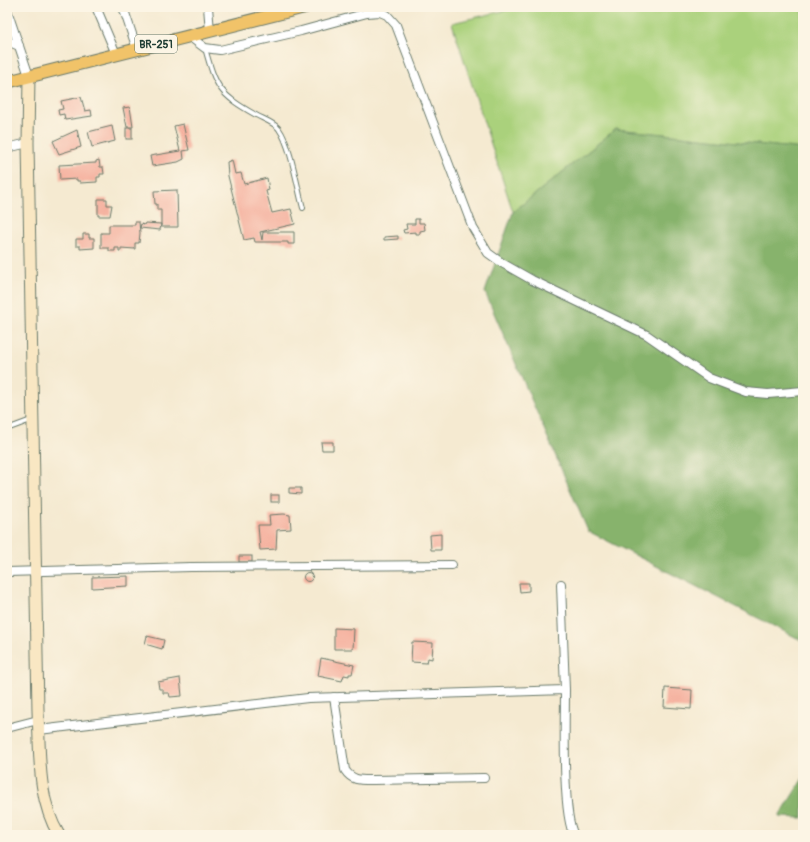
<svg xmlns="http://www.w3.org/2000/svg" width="810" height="842" font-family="Pangolin,sans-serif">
<rect width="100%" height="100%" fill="#fcf5e5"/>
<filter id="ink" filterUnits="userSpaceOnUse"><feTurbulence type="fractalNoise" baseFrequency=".025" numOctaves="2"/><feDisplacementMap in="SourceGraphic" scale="8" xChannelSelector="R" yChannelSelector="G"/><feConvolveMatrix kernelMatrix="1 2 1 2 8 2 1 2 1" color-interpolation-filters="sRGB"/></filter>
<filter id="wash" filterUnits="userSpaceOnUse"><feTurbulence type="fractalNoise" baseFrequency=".012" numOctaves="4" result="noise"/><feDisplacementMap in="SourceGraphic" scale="16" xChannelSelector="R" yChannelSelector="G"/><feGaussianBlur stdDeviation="0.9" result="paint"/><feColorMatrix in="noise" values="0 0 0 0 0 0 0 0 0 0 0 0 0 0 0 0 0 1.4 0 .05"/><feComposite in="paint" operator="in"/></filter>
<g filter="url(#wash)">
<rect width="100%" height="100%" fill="#f5ead1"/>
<!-- green -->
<polygon fill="#aad17c" stroke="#648758" points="520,7 803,7 803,149 616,129 513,212 452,23"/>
<!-- forest -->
<g fill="#87b36c" stroke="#537850">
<polygon points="616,129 803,149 803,641 588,531 485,292 513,212"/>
<polygon points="803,778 803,818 779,817"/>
</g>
<g id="blocks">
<!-- building -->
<g fill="#f5b09e">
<polygon points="81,97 85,111 91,110 92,116 65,120 64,114 59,115 58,110 63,109 61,101"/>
<polygon points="130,107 133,127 127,127 123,108"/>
<polygon points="183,124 189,150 183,151 184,159 178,162 152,166 150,156 180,151 174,126"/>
<polygon points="112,126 115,141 92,147 88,132"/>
<rect x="126" y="128" width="6" height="11"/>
<polygon points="77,130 81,147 59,154 53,141"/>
<polygon points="99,160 100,167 103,167 104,174 100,174 100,177 97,177 97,182 80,183 80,181 77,181 77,179 60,180 59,165 96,163 96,161"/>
<polygon points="232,160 235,174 241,173 244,184 267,178 269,190 266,191 272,213 291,209 295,224 260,232 262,240 263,232 294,232 294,244 288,244 288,242 255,242 254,238 244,240 228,176 227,162"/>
<polygon points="177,190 178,227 161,227 161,210 157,210 157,204 155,204 154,191"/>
<polygon points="98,199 107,199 107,205 112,205 110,216 98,216"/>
<polygon points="415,219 419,219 419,223 424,223 425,230 420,231 420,234 416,234 416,232 404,233 403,230 407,229 406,224 415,224"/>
<polygon points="135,222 139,222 140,233 139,243 135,243 135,249 121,248 121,251 119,251 119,248 115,248 115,251 109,251 109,248 101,248 101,233 109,233 109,225 135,225"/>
<polygon points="145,223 161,224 160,230 140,228 141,224 144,225"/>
<polygon points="83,234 89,234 89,238 94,238 94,248 80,249 80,246 76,246 76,239 83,239"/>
<polygon points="398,236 398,239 384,240 384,237"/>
<polygon points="321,442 333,442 333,450 322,450"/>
<polygon points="289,488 301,488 301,494 289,493"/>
<rect x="271" y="495" width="8" height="7"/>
<polygon points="284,514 290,515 291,529 277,530 276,549 260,550 258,525 270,525 269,515"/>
<polygon points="441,534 441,550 431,550 430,535"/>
<rect x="239" y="556" width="13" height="6"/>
<circle cx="308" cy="577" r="4.5"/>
<polygon points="128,576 128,586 92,588 92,577"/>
<polygon points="519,583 529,583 529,591 520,592"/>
<polygon points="334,628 354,629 353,649 334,649"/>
<polygon points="147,636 164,640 162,649 145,644"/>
<polygon points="412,642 433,643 432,659 428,658 427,663 411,662"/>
<polygon points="321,658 354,665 352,674 349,674 349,676 344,675 342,681 318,676"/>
<polygon points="180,678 182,696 170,697 169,693 163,693 163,689 159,689 158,682"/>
<polygon points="665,688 692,690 691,709 664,707"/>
</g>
</g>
</g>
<g filter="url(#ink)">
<use href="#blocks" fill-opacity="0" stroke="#6a7a6b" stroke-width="1"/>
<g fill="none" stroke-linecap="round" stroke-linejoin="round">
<!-- lane casing -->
<g stroke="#6a7a6b" stroke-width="6">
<g id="lane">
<path d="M205 48C216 88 219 94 256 115 263 119 275 123 279 129 291 146 297 186 303 208"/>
<polyline points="7,429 31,420"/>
</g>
</g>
<!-- street casing -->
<g stroke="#6a7a6b" stroke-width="10">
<g id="street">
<polyline points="96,7 116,54"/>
<polyline points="123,7 137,49"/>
<polyline points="208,7 210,31"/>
<polyline points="7,10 29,76"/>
<polyline points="189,36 205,48 220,50 301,31 367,13 380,12 387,15 396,25 473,228 488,253 502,263 532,280 647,335 709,378 746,392 768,394 803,391"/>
<polyline points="7,41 19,46"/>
<polyline points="7,148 28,143"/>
<polyline points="7,572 191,567 452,565"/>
<polyline points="561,584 565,690"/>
<path d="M334 697 345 770C352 781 361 780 373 780L484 778"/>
<polyline points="7,728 38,720"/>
<path d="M39 730 308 698 565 690C565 719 562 814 574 835"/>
</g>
</g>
<!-- secondary casing -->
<g stroke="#6a7a6b" stroke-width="13">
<path id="secondary" d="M29 76 28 143 38 711C40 752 37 799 59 835"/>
</g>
<!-- primary casing -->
<g stroke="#6a7a6b" stroke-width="14">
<polyline id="primary" points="7,82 305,7"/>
</g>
<!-- lane -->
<use href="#lane" stroke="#fff" stroke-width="4"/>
<!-- street -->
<use href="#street" stroke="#fff" stroke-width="8"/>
<!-- secondary -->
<use href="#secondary" stroke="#f9e7c3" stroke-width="11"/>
<!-- primary -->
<use href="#primary" stroke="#f1c369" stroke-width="12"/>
</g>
</g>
<g text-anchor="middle" stroke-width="3" stroke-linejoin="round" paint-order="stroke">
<!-- shield labels -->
<rect fill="#fcf5e5" stroke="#617469" stroke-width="1" x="135" y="35" width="42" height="18" rx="3"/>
<g font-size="11" font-weight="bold" fill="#1f3d34">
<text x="156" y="48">BR-251</text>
</g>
</g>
<!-- margin -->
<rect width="810" height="842" fill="none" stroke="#fcf5e5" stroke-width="24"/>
</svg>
